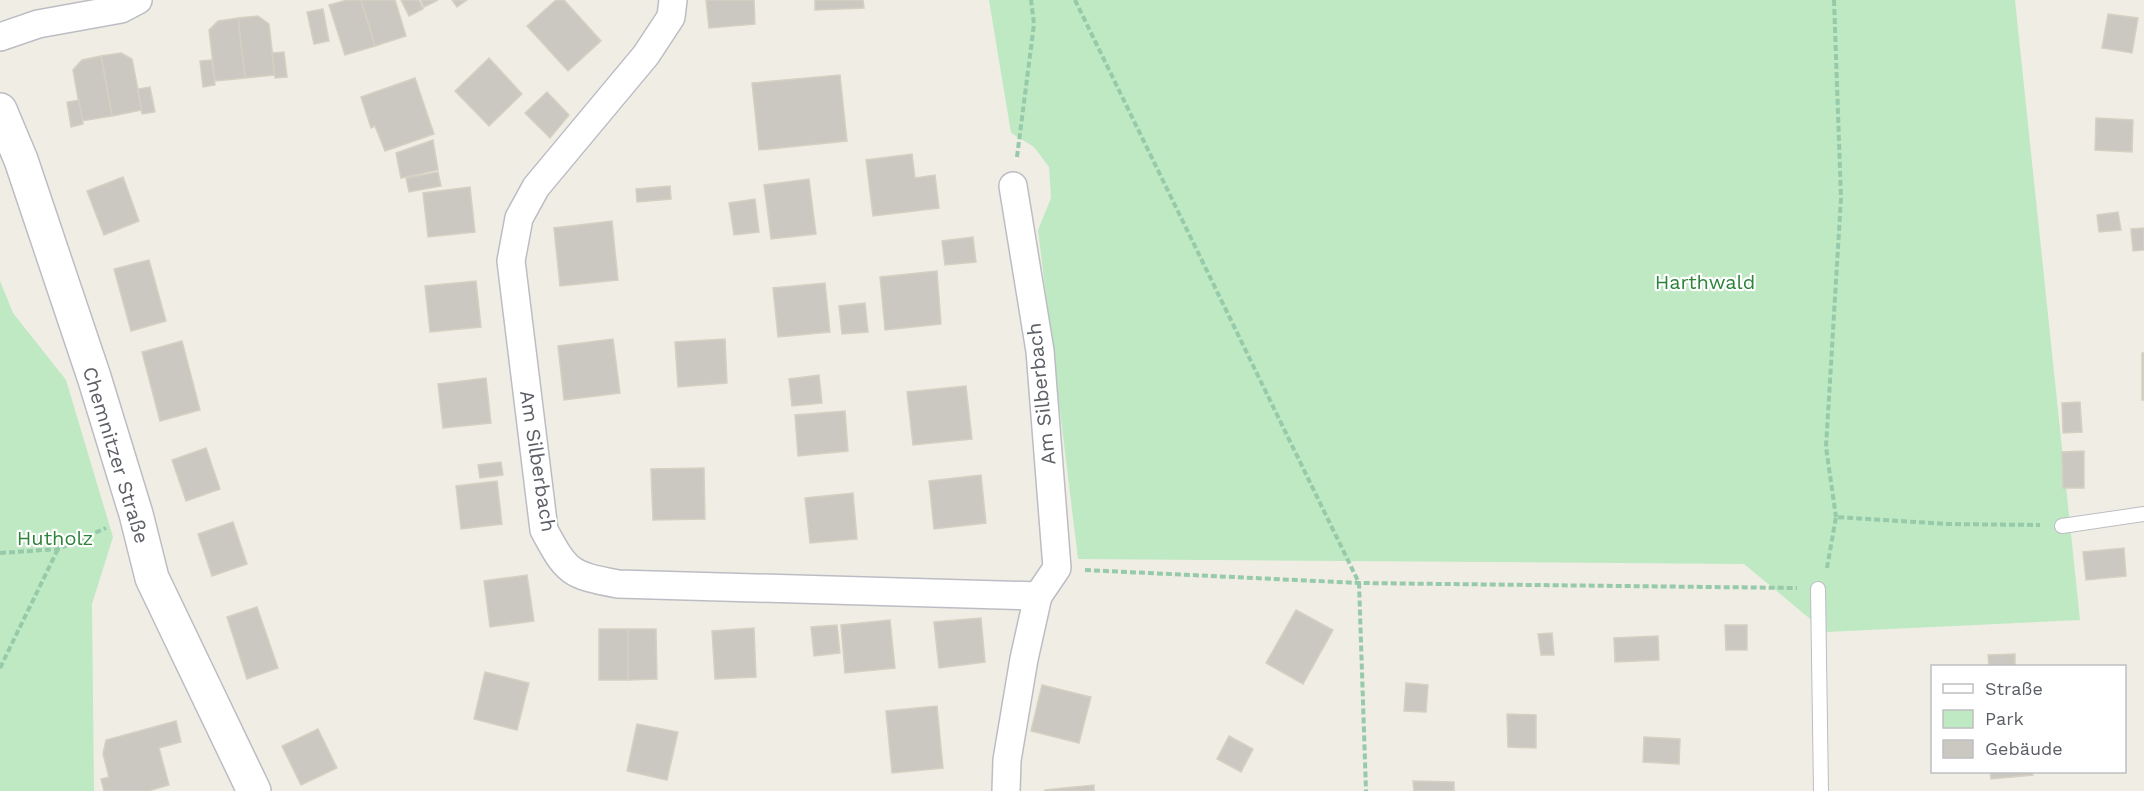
<svg xmlns="http://www.w3.org/2000/svg" width="2144" height="791" font-family="'Work Sans',sans-serif">
<rect width="100%" height="100%" fill="#f0eee4"/>
<!-- green -->
<g fill="#bee9c2">
<polygon points="989,0 2015,0 2080,620 1826,632 1744,564 1078,559 1038,230 1051,198 1049,167 1034,147 1011,133"/>
<polygon points="0,281 13,313 66,380 113,537 92,604 94,791 0,791"/>
</g>
<!-- building -->
<g fill="#cbc8c1" stroke="#d5d0c2" stroke-width="1.5">
<polygon points="361,0 395,0 406,36 375,46"/>
<polygon points="361,0 375,46 345,55 329,5 347,0"/>
<polygon points="401,0 419,0 423,9 409,16"/>
<polygon points="421,0 438,0 424,7"/>
<polygon points="452,0 467,0 457,7"/>
<polygon points="556,0 564,0 601,41 568,71 527,26"/>
<polygon points="706,0 754,0 755,24 709,28"/>
<polygon points="815,0 863,0 864,8 815,10"/>
<polygon points="323,9 329,41 314,44 307,12"/>
<polygon points="2108,14 2138,18 2132,53 2102,48"/>
<polygon points="258,16 269,24 275,75 245,78 238,18"/>
<polygon points="238,18 245,78 215,81 209,30 218,21"/>
<polygon points="284,52 287,77 275,78 272,53"/>
<polygon points="121,53 132,59 142,110 112,116 101,56"/>
<polygon points="101,56 112,116 82,121 73,70 82,60"/>
<polygon points="489,58 522,94 489,126 455,91"/>
<polygon points="212,60 215,85 203,87 200,61"/>
<polygon points="840,75 847,141 759,150 752,83"/>
<polygon points="415,78 434,134 385,151 375,126 371,128 361,97"/>
<polygon points="150,87 155,112 142,114 138,89"/>
<polygon points="547,92 569,115 550,138 525,113"/>
<polygon points="79,100 83,124 71,127 67,102"/>
<polygon points="2096,118 2133,120 2132,152 2095,150"/>
<polygon points="433,140 438,170 401,178 396,153"/>
<polygon points="912,154 915,178 935,175 939,208 873,216 866,160"/>
<polygon points="438,172 441,186 409,192 406,178"/>
<polygon points="123,177 139,221 104,235 87,191"/>
<polygon points="809,179 816,234 771,239 764,185"/>
<polygon points="670,186 671,199 637,202 636,189"/>
<polygon points="470,187 475,232 428,237 423,193"/>
<polygon points="755,199 759,232 734,235 729,203"/>
<polygon points="2118,212 2121,230 2099,232 2097,215"/>
<polygon points="612,221 618,280 560,286 554,228"/>
<polygon points="2144,228 2144,250 2133,251 2131,229"/>
<polygon points="973,237 976,262 945,265 942,241"/>
<polygon points="149,260 166,321 131,331 114,269"/>
<polygon points="937,271 941,324 885,330 880,277"/>
<polygon points="476,281 481,327 430,332 425,286"/>
<polygon points="825,283 830,332 778,337 773,288"/>
<polygon points="865,303 868,332 842,334 839,306"/>
<polygon points="613,339 620,393 564,400 558,346"/>
<polygon points="725,339 727,383 678,387 675,342"/>
<polygon points="182,341 200,410 160,421 142,352"/>
<rect x="2142" y="353" width="2" height="47"/>
<polygon points="819,375 822,403 792,406 789,379"/>
<polygon points="486,378 491,423 443,428 438,384"/>
<polygon points="966,386 972,439 913,445 907,392"/>
<polygon points="2080,402 2082,432 2063,433 2062,403"/>
<polygon points="845,411 848,451 798,456 795,415"/>
<polygon points="206,448 220,489 186,501 172,460"/>
<polygon points="2084,451 2084,488 2063,488 2062,452"/>
<polygon points="501,462 503,475 480,478 478,465"/>
<polygon points="704,468 705,519 653,520 651,469"/>
<polygon points="981,475 986,523 934,529 929,481"/>
<polygon points="497,481 502,524 461,529 456,486"/>
<polygon points="853,493 857,539 810,543 805,498"/>
<polygon points="233,522 247,564 212,576 198,534"/>
<polygon points="2124,548 2126,576 2086,580 2083,552"/>
<polygon points="527,575 534,621 490,627 484,581"/>
<polygon points="257,607 278,668 247,679 227,617"/>
<polygon points="1296,610 1333,630 1303,684 1266,663"/>
<polygon points="981,618 985,662 939,668 934,622"/>
<polygon points="890,620 895,668 845,673 841,625"/>
<polygon points="837,625 840,653 814,656 811,627"/>
<polygon points="1725,625 1747,625 1747,650 1726,650"/>
<polygon points="754,628 756,677 715,679 712,631"/>
<rect x="599" y="629" width="29" height="51"/>
<polygon points="628,629 656,629 657,679 628,680"/>
<polygon points="1552,633 1554,655 1541,655 1538,634"/>
<polygon points="1658,636 1659,660 1615,662 1614,638"/>
<polygon points="2015,654 2015,666 1989,666 1988,655"/>
<polygon points="485,672 529,683 517,730 474,719"/>
<polygon points="1406,683 1428,685 1426,712 1404,711"/>
<polygon points="1042,685 1091,697 1079,743 1031,731"/>
<polygon points="937,706 943,768 892,773 886,711"/>
<polygon points="1507,714 1536,715 1536,748 1508,747"/>
<polygon points="176,721 181,742 159,748 169,785 148,791 104,791 101,779 109,777 103,754 106,740"/>
<polygon points="637,724 678,732 667,780 627,771"/>
<polygon points="318,729 337,768 301,785 282,746"/>
<polygon points="1229,736 1253,749 1241,772 1217,759"/>
<polygon points="1644,737 1680,739 1679,764 1643,762"/>
<polygon points="1990,772 2032,772 2033,775 1991,779"/>
<polygon points="1413,781 1454,782 1454,791 1414,791"/>
<polygon points="1094,785 1094,791 1045,791 1045,790"/>
</g>
<g fill="none" stroke-linecap="round" stroke-linejoin="round">
<!-- service casing -->
<g stroke="#bcbdc4" stroke-width="16">
<g id="service">
<polyline points="2062,526 2144,514"/>
<polyline points="1818,589 1821,791"/>
</g>
</g>
<!-- minor casing -->
<g stroke="#bcbdc4" stroke-width="30">
<g id="minor">
<path d="M673 0 671 17 646 55 536 187 519 218 511 261 544 530C567 573 570 575 618 584L1038 596"/>
<polyline points="0,37 38,24 121,9 138,0"/>
<polyline points="1006,791 1007,760 1024,659 1038,596 1057,568 1040,351 1013,186"/>
</g>
</g>
<!-- tertiary casing -->
<g stroke="#bcbdc4" stroke-width="36">
<polyline id="tertiary" points="0,110 21,160 94,377 136,514 152,578 254,791"/>
</g>
<!-- path -->
<g stroke="#96caaa" stroke-width="4" stroke-dasharray="6 3" stroke-linecap="butt">
<polyline points="1075,0 1359,583 1366,791"/>
<polyline points="1834,0 1841,198 1826,447 1836,517"/>
<polyline points="1017,157 1034,24 1031,0"/>
<polyline points="0,553 58,549 106,528"/>
<polyline points="1827,568 1836,517 1947,524 2040,525"/>
<polyline points="1085,570 1359,583 1797,588"/>
<polyline points="0,668 58,549"/>
</g>
<!-- service -->
<use href="#service" stroke="#fff" stroke-width="14"/>
<!-- minor -->
<use href="#minor" stroke="#fff" stroke-width="27"/>
<!-- tertiary -->
<use href="#tertiary" stroke="#fff" stroke-width="33"/>
</g>
<g text-anchor="middle" stroke-width="4.5" stroke-linejoin="round" paint-order="stroke">
<!-- park labels -->
<g font-size="20" fill="#2d8339" stroke="#fff">
<text x="1705" y="289">Harthwald</text>
<text x="55" y="545">Hutholz</text>
</g>
<!-- street labels -->
<g font-size="20" fill="#5c5f66" stroke="#fff">
<text transform="translate(1041 394) rotate(-96)" y="7">Am Silberbach</text>
<text transform="translate(116 455) rotate(73)" y="7">Chemnitzer Straße</text>
<text transform="translate(538 461) rotate(81)" y="7">Am Silberbach</text>
</g>
</g>
<!-- legend -->
<rect x="1931" y="665" width="195" height="108" fill="#ffffff" stroke="#bebfc2" stroke-width="1.5"/>
<rect x="1943" y="684" width="30" height="9" fill="#ffffff" stroke="#bebfc2" stroke-width="1.5"/>
<text x="1985" y="695" font-size="18" fill="#5c5f66">Straße</text>
<rect x="1943" y="710" width="30" height="18" fill="#bee9c2" stroke="#bebfc2" stroke-width="1.5"/>
<text x="1985" y="725" font-size="18" fill="#5c5f66">Park</text>
<rect x="1943" y="740" width="30" height="18" fill="#cbc8c1" stroke="#bebfc2" stroke-width="1.5"/>
<text x="1985" y="755" font-size="18" fill="#5c5f66">Gebäude</text>
</svg>
